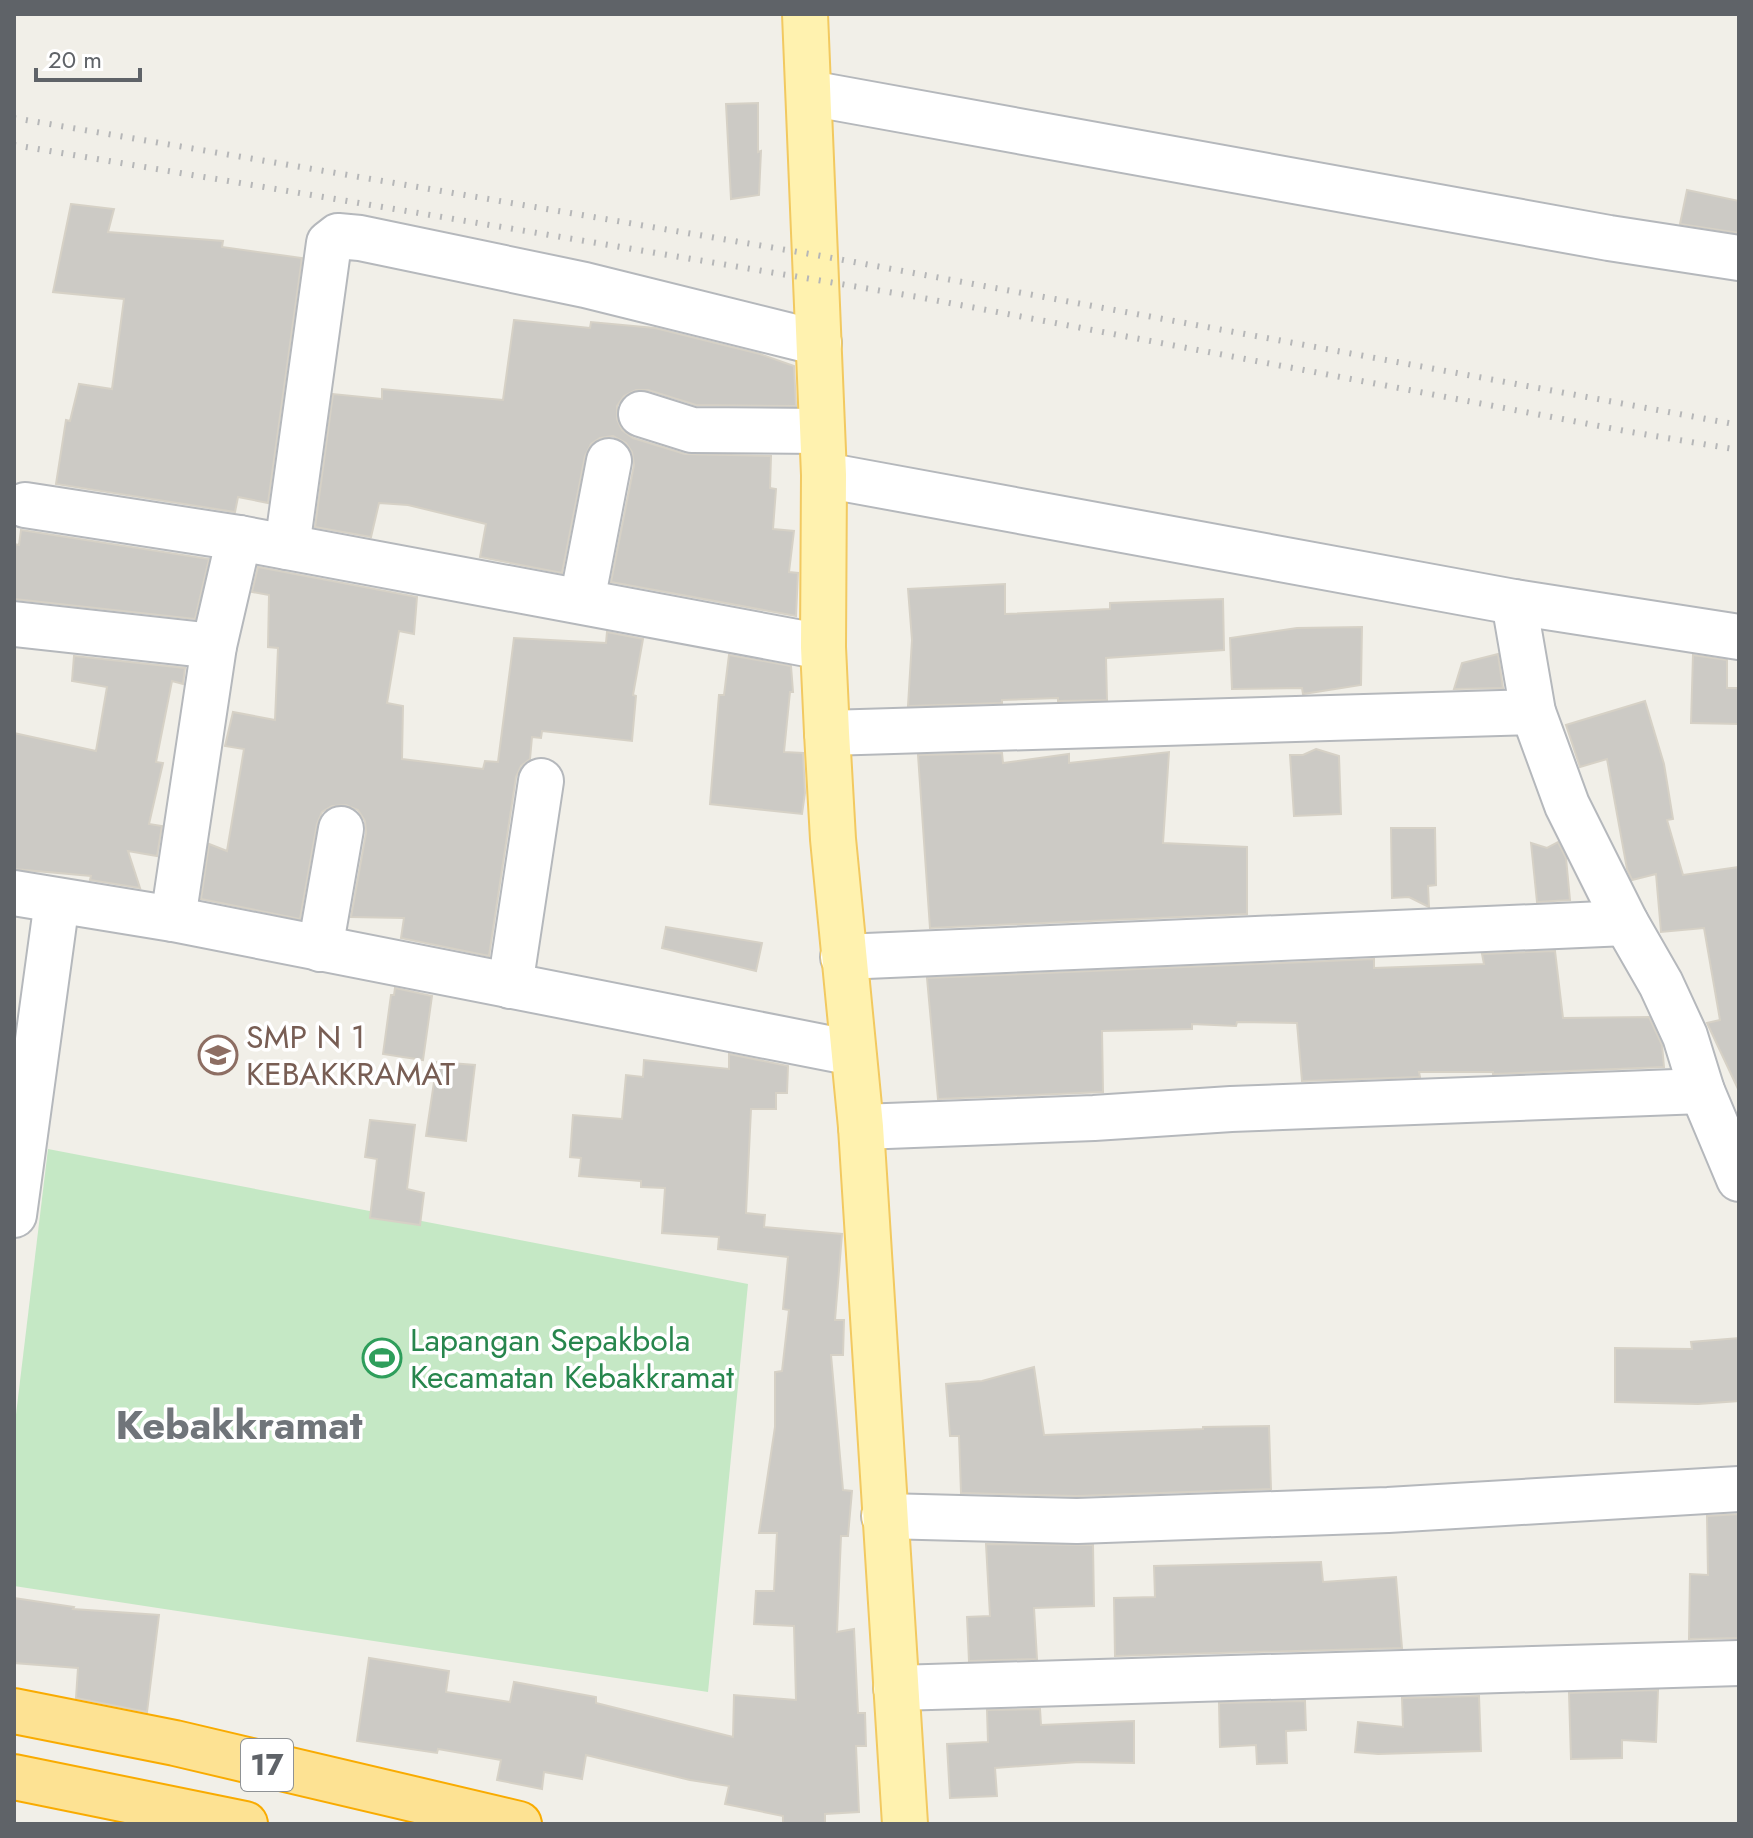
<svg xmlns="http://www.w3.org/2000/svg" width="1753" height="1838" font-family="Jost,sans-serif">
<rect width="100%" height="100%" fill="#f1efe8"/>
<!-- pitch -->
<polygon fill="#c5e8c5" points="48,1149 748,1284 708,1692 14,1586 14,1431"/>
<!-- building -->
<g fill="#cccac5" stroke="#d6d1c6" stroke-width="2">
<polygon points="758,103 758,152 761,151 759,195 731,199 726,104"/>
<polygon points="1687,190 1739,201 1739,233 1680,224"/>
<polygon points="71,204 114,209 108,232 223,241 222,247 302,258 268,503 238,497 235,512 56,484 66,420 70,421 79,384 112,389 124,299 53,292"/>
<polygon points="514,320 590,328 591,322 655,328 760,354 794,366 796,406 696,405 648,390 636,390 624,396 617,406 617,419 622,430 633,438 685,454 771,456 770,488 776,489 773,529 794,531 789,572 798,573 796,616 611,582 634,465 632,452 626,443 613,436 600,438 591,444 585,456 562,573 480,557 486,524 408,505 379,503 371,537 315,527 333,394 382,399 382,389 503,400"/>
<polygon points="21,530 209,559 195,619 14,599 14,544 19,545"/>
<polygon points="258,567 417,597 414,634 399,631 387,703 403,706 402,759 483,769 485,761 498,762 514,638 606,643 607,632 643,639 633,695 636,696 632,741 542,731 541,738 532,737 530,759 521,766 516,777 489,956 401,938 404,918 351,917 366,833 365,821 358,810 346,805 332,806 322,812 317,824 300,919 201,899 209,844 227,851 244,749 225,746 233,712 275,720 278,648 268,647 269,595 252,592"/>
<polygon points="1005,584 1005,614 1110,609 1110,603 1223,599 1224,650 1106,658 1107,700 1058,701 1058,698 1002,700 1002,703 908,706 912,640 908,589"/>
<polygon points="1362,627 1361,685 1303,694 1302,688 1232,689 1230,638 1297,628"/>
<polygon points="1498,654 1503,688 1454,689 1462,663"/>
<polygon points="729,655 791,666 793,692 790,692 784,752 803,753 805,793 802,814 710,804 719,695 724,695"/>
<polygon points="1693,655 1727,660 1727,688 1739,688 1739,724 1691,723"/>
<polygon points="74,656 185,668 183,684 172,681 156,762 163,763 149,824 162,826 157,856 128,851 140,888 90,880 91,876 14,869 14,733 96,751 107,687 72,681"/>
<polygon points="1645,701 1664,764 1673,819 1667,820 1683,875 1739,867 1739,1091 1707,1023 1720,1020 1704,928 1661,932 1656,874 1632,880 1627,869 1607,759 1580,767 1566,725"/>
<polygon points="1316,749 1339,756 1341,814 1294,816 1290,755 1303,755"/>
<polygon points="1169,752 1163,843 1247,847 1247,914 930,928 918,755 1002,753 1003,763 1069,754 1069,763"/>
<polygon points="1391,828 1435,828 1436,885 1428,886 1429,907 1409,897 1392,898"/>
<polygon points="1558,842 1566,858 1570,900 1537,902 1531,843 1547,848"/>
<polygon points="666,927 762,943 756,971 662,948"/>
<polygon points="1555,951 1563,1018 1649,1017 1662,1045 1664,1067 1493,1074 1493,1072 1419,1072 1420,1077 1302,1081 1297,1023 1237,1022 1236,1026 1192,1024 1192,1029 1102,1031 1103,1092 938,1099 927,978 1374,959 1374,968 1484,964 1482,954"/>
<polygon points="395,988 432,996 423,1060 383,1054 391,995 394,995"/>
<polygon points="729,1054 788,1066 787,1093 776,1093 776,1109 751,1109 746,1213 765,1215 764,1227 842,1234 835,1320 844,1320 843,1355 831,1355 843,1490 852,1491 848,1536 841,1536 837,1632 854,1629 858,1713 865,1713 866,1746 856,1746 859,1812 825,1814 825,1824 783,1824 783,1816 725,1804 729,1786 690,1780 586,1755 582,1779 544,1772 542,1789 497,1780 501,1760 438,1749 437,1753 357,1741 369,1658 449,1671 446,1692 510,1702 514,1682 596,1697 596,1703 733,1737 734,1695 796,1700 794,1626 754,1624 756,1591 774,1591 777,1533 759,1533 775,1427 775,1372 782,1371 789,1310 783,1309 788,1257 718,1249 719,1237 662,1233 665,1188 641,1187 641,1181 579,1176 581,1158 570,1157 573,1115 622,1119 626,1075 643,1077 644,1060 729,1069"/>
<polygon points="437,1062 475,1065 466,1141 426,1136"/>
<polygon points="370,1120 415,1125 407,1189 424,1193 420,1225 370,1218 377,1159 365,1157"/>
<polygon points="1739,1338 1739,1401 1698,1404 1615,1402 1615,1348 1692,1349 1691,1342"/>
<polygon points="1034,1367 1044,1435 1203,1429 1203,1427 1269,1426 1271,1489 1077,1496 961,1493 959,1436 950,1436 946,1384 982,1381"/>
<polygon points="1739,1514 1739,1638 1689,1639 1690,1574 1708,1575 1707,1516"/>
<polygon points="986,1544 1093,1545 1094,1606 1034,1608 1037,1659 969,1661 967,1617 990,1616"/>
<polygon points="1321,1562 1323,1582 1396,1577 1402,1648 1115,1656 1114,1598 1155,1597 1154,1566"/>
<polygon points="14,1598 74,1607 73,1609 159,1615 147,1712 76,1698 78,1668 14,1663"/>
<polygon points="1658,1690 1656,1742 1622,1740 1622,1758 1571,1759 1569,1693"/>
<polygon points="1479,1696 1481,1751 1378,1754 1355,1752 1358,1722 1403,1727 1402,1698"/>
<polygon points="1305,1701 1306,1730 1286,1731 1287,1763 1257,1764 1256,1745 1220,1747 1219,1703"/>
<polygon points="1040,1709 1041,1725 1134,1721 1134,1763 1079,1762 995,1768 997,1796 950,1798 947,1744 988,1742 987,1710"/>
</g>
<g fill="none" stroke-linecap="round" stroke-linejoin="round">
<!-- minor casing -->
<g stroke="#b5b8bc" stroke-width="48">
<g id="minor">
<polyline points="809,93 1609,238 1739,258"/>
<polyline points="641,414 692,430 822,431"/>
<polyline points="824,475 1514,602 1739,637"/>
<polyline points="25,505 239,538 823,647"/>
<polyline points="287,547 329,243 338,236 360,238 585,285 819,343"/>
<polyline points="582,601 609,461"/>
<polyline points="1514,602 1533,712 1567,805 1626,923 1661,984 1685,1036 1702,1091 1739,1179"/>
<polyline points="14,624 214,646"/>
<polyline points="827,733 1533,712"/>
<polyline points="14,893 173,919 853,1053"/>
<polyline points="173,919 214,646 239,538"/>
<polyline points="320,949 341,829"/>
<polyline points="843,957 1626,923"/>
<polyline points="510,986 541,781"/>
<polyline points="861,1127 1094,1118 1231,1109 1702,1091"/>
<polyline points="14,1215 57,901"/>
<polyline points="884,1516 1077,1521 1388,1510 1739,1489"/>
<polyline points="896,1688 1739,1663"/>
</g>
</g>
<!-- major casing -->
<g stroke="#f2c960" stroke-width="48">
<polyline id="major" points="805,14 824,475 823,647 827,733 833,839 861,1127 905,1824"/>
</g>
<!-- highway casing -->
<g stroke="#f9ab00" stroke-width="48">
<g id="highway">
<polyline points="14,1711 175,1743 519,1824"/>
<polyline points="14,1777 245,1824"/>
</g>
</g>
<!-- minor -->
<use href="#minor" stroke="#fff" stroke-width="44"/>
<!-- major -->
<use href="#major" stroke="#fff2af" stroke-width="44"/>
<!-- highway -->
<use href="#highway" stroke="#fde293" stroke-width="44"/>
<!-- rail -->
<g stroke="#b6b7b8" stroke-width="6" stroke-dasharray="2 10" stroke-linecap="butt">
<polyline points="14,118 816,255 1739,425"/>
<polyline points="14,145 918,297 1631,432 1739,450"/>
</g>
</g>
<!-- icons -->
<defs>
<g id="school-ring" transform="scale(2)"><circle r="9.5" fill="#fff" stroke="#8d6e63" stroke-width="1.5"/><path d="M0-5L7-2L0 1L-7-2ZM-4 1L0 2.5L4 1V4Q0 6-4 4Z" fill="#8d6e63"/></g>
<g id="stadium-ring" transform="scale(2)"><circle r="9.5" fill="#fff" stroke="#2e9e5b" stroke-width="1.5"/><path d="M0-5a6.5 5 0 1 0 0 10a6.5 5 0 1 0 0-10ZM-3.5-1.8h7v3.6h-7Z" fill="#2e9e5b"/></g>
</defs>
<g fill-rule="evenodd">
<use href="#school-ring" x="218" y="1055"/>
<use href="#stadium-ring" x="382" y="1358"/>
</g>
<g text-anchor="middle" stroke-width="7" stroke-linejoin="round" paint-order="stroke">
<!-- shield labels -->
<rect fill="#fff" stroke="#8f9295" stroke-width="2" x="241" y="1739" width="52" height="52" rx="6"/>
<g font-size="30" font-weight="bold" fill="#5f6368">
<text x="267" y="1775">17</text>
</g>
<!-- education labels -->
<g font-size="32" fill="#785e54" stroke="#fff" text-anchor="start">
<text x="246" y="1048">SMP N 1<tspan x="246" dy="37">KEBAKKRAMAT</tspan></text>
</g>
<!-- leisure labels -->
<g font-size="32" fill="#27864d" stroke="#fff" text-anchor="start">
<text x="410" y="1351">Lapangan Sepakbola<tspan x="410" dy="37">Kecamatan Kebakkramat</tspan></text>
</g>
<!-- district labels -->
<g font-size="40" font-weight="bold" fill="#70757a" stroke="#fff">
<text x="239" y="1439">Kebakkramat</text>
</g>
</g>
<!-- border -->
<rect width="1753" height="1838" fill="none" stroke="#5f6368" stroke-width="32"/>
<!-- scale -->
<path d="M36 68v12h104v-12" fill="none" stroke="#5f6368" stroke-width="4"/>
<text x="48" y="68" font-size="24" fill="#5f6368" stroke="#ffffff" stroke-width="6" paint-order="stroke">20 m</text>
</svg>
